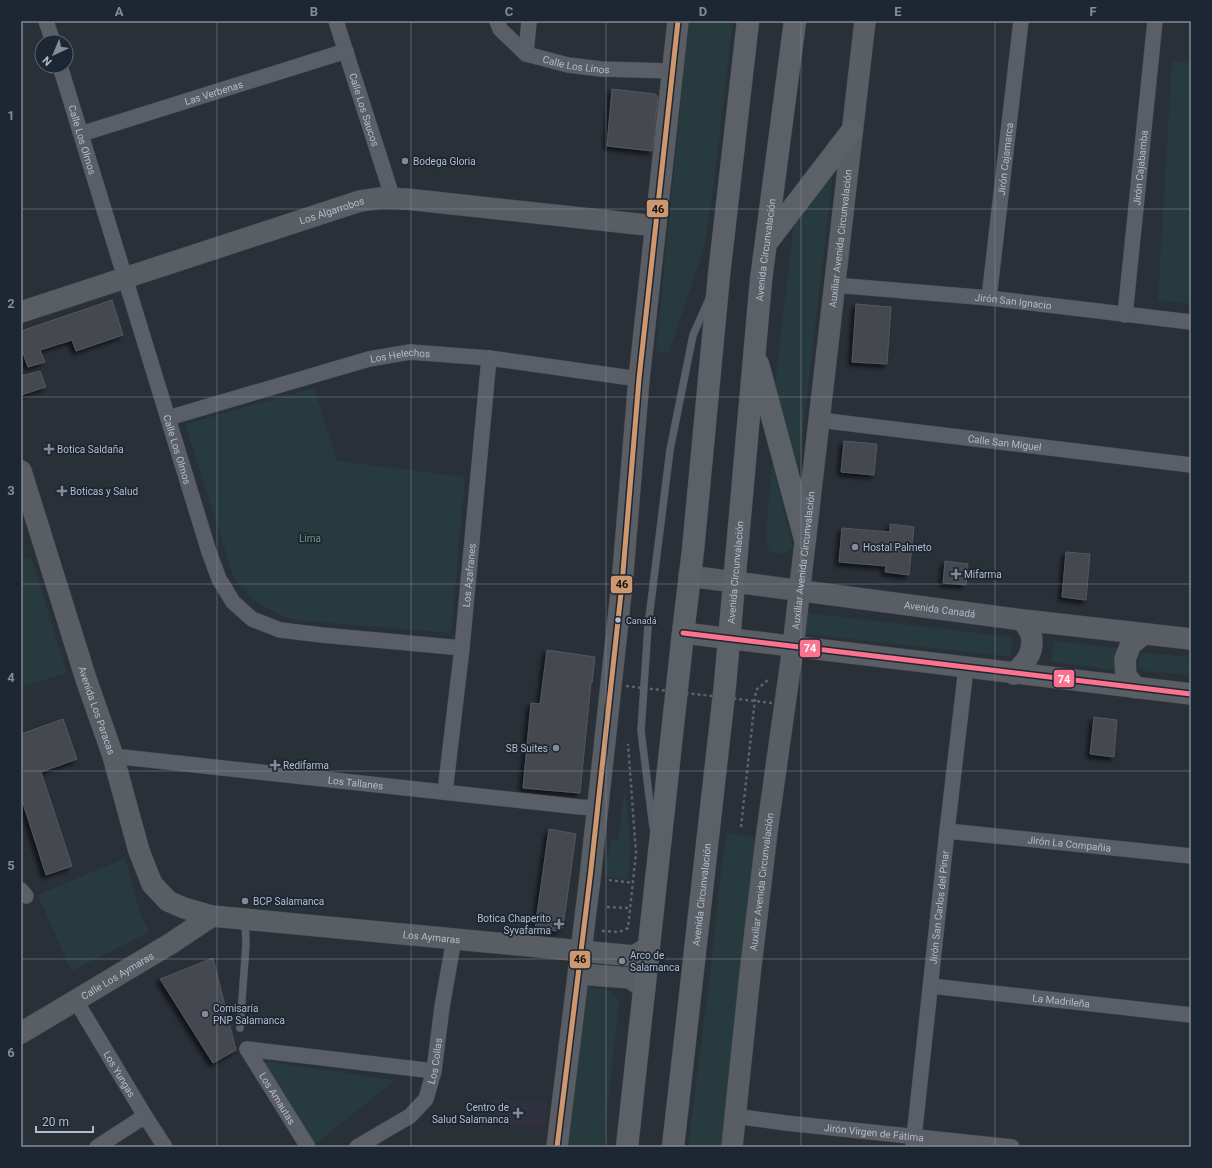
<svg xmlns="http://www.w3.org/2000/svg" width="1212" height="1168" font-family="Roboto,sans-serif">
<defs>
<filter id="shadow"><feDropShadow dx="-3.5" dy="3.5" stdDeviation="2" flood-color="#0009"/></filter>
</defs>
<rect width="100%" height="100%" fill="#2a3038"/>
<!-- medical -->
<polygon fill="#31303e" points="493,1098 547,1103 544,1127 491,1123"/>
<!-- green -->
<g fill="#273a3e">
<polygon points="689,21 733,21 711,206 704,248 669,353 656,351"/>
<polygon points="1172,61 1191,63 1191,304 1158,300"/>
<polygon points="835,157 796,490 772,413 794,221"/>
<path d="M314 388 337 461 465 477 451 633 294 620C264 609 251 601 233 575L185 424Z"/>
<path d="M772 461 793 548C783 555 781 556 769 551L766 536Z"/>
<polygon points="31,557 67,673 21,687 21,560"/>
<polygon points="790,611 1012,637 1011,657 789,632"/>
<polygon points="1054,641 1117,648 1114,670 1051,662"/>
<polygon points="1144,653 1191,657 1191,675 1144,671 1138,666 1138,659"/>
<polygon points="625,788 631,847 628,880 604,876 611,840 618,840"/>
<polygon points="726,833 758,838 722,1147 688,1147 710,975 719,889"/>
<polygon points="125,858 140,912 149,932 71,971 38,895"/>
<polygon points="586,986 611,991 619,1001 603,1147 568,1147"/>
<polygon points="260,1061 395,1080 315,1144"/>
</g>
<!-- building -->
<g fill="#444950" stroke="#52575f" filter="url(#shadow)">
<polygon points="612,89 655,94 658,97 652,151 607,146"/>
<polygon points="112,300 123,335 76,351 72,340 40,350 45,362 28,367 21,348 21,331"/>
<polygon points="856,304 891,307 887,364 852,362"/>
<polygon points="40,371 46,387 21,395 21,376"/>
<polygon points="844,441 877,444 874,475 841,472"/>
<polygon points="890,524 914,527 909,575 885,572 886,566 839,562 842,528 890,532"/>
<polygon points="1066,552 1090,554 1086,600 1062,597"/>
<polygon points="945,561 968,564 966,585 943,583"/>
<polygon points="547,650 595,657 592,683 591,683 580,793 523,788 531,703 540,704"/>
<polygon points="1094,717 1117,720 1114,757 1090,754"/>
<polygon points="63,719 77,759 41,772 72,866 46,875 21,797 21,734"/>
<polygon points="549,829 576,834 563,927 556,931 535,928"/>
<polygon points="213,958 236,1050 213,1063 160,979"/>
</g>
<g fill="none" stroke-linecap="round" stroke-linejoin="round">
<!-- lane casing -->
<g stroke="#484c53" stroke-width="8">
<g id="lane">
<polyline points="653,827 641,731 648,626 670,450 693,335 709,299"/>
<polyline points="240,1028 246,944 245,921"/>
</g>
</g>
<!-- street casing -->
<g stroke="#484c53" stroke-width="16">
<g id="street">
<polyline points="46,21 53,42"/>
<path id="s1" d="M336 21 393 199"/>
<path id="s2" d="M497 21 500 29 526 54 568 65 601 69 672 71"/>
<polyline points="526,54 529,21"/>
<path id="s3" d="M60 66 209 552 219 579 233 602 252 619 280 630 322 635 462 648"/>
<path id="s4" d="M81 134 346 51"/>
<path id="s5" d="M834 285 989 298 1191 322"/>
<path id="s6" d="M989 298 1021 21"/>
<path id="s7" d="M1125 315 1155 21"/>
<path id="s8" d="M168 418 369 359 410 352 489 358 639 379"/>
<path id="s9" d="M819 420 1191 465"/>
<path id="s10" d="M113 756 580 807 598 808"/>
<path id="s11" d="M445 792 462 648 489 358"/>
<path id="s12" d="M947 831 1191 856"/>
<polyline points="21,890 26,896"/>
<path id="s13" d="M931 986 1191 1015"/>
<path id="s14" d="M76 1001 145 1116 165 1147"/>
<polyline points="247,1049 434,1071"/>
<path id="s15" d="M247 1049 308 1147"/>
<path id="s16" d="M735 1116 786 1123 1012 1147"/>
<polyline points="97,1147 145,1116"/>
<path id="s17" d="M357 1147 410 1116 426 1099 434 1071 442 1007 454 939"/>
<path id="s18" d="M913 1147 947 831 966 668"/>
</g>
</g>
<!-- secondary casing -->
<g stroke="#484c53" stroke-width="22">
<g id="secondary">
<path id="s19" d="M21 312 360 201 381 198 406 199 656 226"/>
<path id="s20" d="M21 471 86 679 113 756 139 851 152 884 168 901 184 908 212 916 634 956 649 947"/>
<path id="s21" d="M689 576 1023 620 1191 639"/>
<polyline points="683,633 1191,694"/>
<path d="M1014 674C1026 662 1035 652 1031 634 1029 629 1025 624 1023 620"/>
<polyline points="1136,688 1126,676 1125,659 1131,644 1144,634"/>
<polyline points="579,974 630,978 645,988"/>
<path id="s22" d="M21 1033 170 944 212 916"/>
<polyline points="557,1147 590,878 622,584 639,379 678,21"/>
<path id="s23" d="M732 1147 750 974 767 832 793 647 865 21"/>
</g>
</g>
<!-- primary casing -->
<g stroke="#484c55" stroke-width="23">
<g id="primary">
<polyline points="767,242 852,131"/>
<polyline points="758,364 805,539"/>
<polyline points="627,1147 683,633 693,550 719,275 748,21"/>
<path id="s24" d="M673 1147 725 685 761 280 795 21"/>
</g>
</g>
<!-- path -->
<g stroke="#5d636a" stroke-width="2.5" stroke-dasharray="3 3" stroke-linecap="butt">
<polyline points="741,827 756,690 768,680"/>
<polyline points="609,880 633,883"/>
<polyline points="607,907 630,908"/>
<polyline points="602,931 619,932 628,928 636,853 628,744"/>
</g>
<!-- lane -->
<use href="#lane" stroke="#5a5e66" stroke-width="7"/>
<!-- street -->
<use href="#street" stroke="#5a5e66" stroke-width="15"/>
<!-- secondary -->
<use href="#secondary" stroke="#595d64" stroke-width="21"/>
<!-- primary -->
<use href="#primary" stroke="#5c6168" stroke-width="22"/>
<!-- path-bridge -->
<polyline stroke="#5d636a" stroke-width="2.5" stroke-dasharray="3 3" stroke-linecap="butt" points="626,686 772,703"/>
<!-- bus-1 casing -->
<g stroke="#1d2633" stroke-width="8">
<polyline id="bus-1" points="683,633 1191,694"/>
</g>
<!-- bus-2 casing -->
<g stroke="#1d2633" stroke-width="8">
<polyline id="bus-2" points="557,1147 590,878 622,584 639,379 678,21"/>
</g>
<!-- bus-1 -->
<use href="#bus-1" stroke="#fc738d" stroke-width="5"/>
<!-- bus-2 -->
<use href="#bus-2" stroke="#cd976f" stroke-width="5"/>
</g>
<!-- grid -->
<path fill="none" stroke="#848b96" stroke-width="1" stroke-opacity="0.55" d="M217 21V1147M411 21V1147M606 21V1147M801 21V1147M995 21V1147M21 209H1191M21 397H1191M21 584H1191M21 771H1191M21 959H1191"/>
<!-- markers -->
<g fill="#848b96" stroke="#1d2633" stroke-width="1.5">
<circle cx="405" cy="161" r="4"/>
<path d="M47 443h4v4h4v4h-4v4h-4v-4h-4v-4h4z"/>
<path d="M60 485h4v4h4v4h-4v4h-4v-4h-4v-4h4z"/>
<circle cx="855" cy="547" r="4"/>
<path d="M954 568h4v4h4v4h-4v4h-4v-4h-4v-4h4z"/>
<circle cx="556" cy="748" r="4"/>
<path d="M273 759h4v4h4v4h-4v4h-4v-4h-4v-4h4z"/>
<circle cx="245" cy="901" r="4"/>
<path d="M557 918h4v4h4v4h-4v4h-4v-4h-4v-4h4z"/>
<circle cx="622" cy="961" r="4"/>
<circle cx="205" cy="1014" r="4"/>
<path d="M516 1107h4v4h4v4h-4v4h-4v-4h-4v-4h4z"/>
</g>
<circle fill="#b4bcc9" stroke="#1d2633" stroke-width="1.5" cx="618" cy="620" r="3.5"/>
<g text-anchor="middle" stroke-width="3.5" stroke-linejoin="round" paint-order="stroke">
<!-- bus labels -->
<g font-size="9" fill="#b4bcc9" stroke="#1d2633" text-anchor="start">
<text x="626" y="624">Canadá</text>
</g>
<!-- street labels -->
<g font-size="10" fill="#b4bcc9" stroke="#1d2633">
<text dy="4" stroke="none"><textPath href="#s2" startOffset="96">Calle Los Linos</textPath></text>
<text dy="4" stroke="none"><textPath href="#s4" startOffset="139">Las Verbenas</textPath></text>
<text dy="4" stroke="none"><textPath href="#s1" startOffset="93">Calle Los Saucos</textPath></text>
<text dy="4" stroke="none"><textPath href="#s3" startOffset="77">Calle Los Olmos</textPath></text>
<text dy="4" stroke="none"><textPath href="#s6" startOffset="140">Jirón Cajamarca</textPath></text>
<text dy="4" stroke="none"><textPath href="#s7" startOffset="148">Jirón Cajabamba</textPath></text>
<text dy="4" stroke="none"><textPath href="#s19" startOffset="327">Los Algarrobos</textPath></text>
<text dy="4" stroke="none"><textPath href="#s23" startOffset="915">Auxiliar Avenida Circunvalación</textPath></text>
<text dy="4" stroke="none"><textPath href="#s24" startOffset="902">Avenida Circunvalación</textPath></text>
<text dy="4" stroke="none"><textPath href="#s5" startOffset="180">Jirón San Ignacio</textPath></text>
<text dy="4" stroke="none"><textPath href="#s8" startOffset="241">Los Helechos</textPath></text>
<text dy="4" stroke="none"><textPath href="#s9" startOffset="187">Calle San Miguel</textPath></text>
<text dy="4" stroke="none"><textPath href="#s3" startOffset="401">Calle Los Olmos</textPath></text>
<text dy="4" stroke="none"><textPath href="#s23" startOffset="591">Auxiliar Avenida Circunvalación</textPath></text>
<text dy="4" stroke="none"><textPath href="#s24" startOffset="578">Avenida Circunvalación</textPath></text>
<text dy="4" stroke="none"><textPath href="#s11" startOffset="218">Los Azafranes</textPath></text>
<text dy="4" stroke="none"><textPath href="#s21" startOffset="253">Avenida Canadá</textPath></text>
<text dy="4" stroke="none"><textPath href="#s20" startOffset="251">Avenida Los Paracas</textPath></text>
<text dy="4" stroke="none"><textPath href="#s10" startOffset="244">Los Tallanes</textPath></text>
<text dy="4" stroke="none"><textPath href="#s12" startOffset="123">Jirón La Compañia</textPath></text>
<text dy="4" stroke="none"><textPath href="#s23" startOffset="267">Auxiliar Avenida Circunvalación</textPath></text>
<text dy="4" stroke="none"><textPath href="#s24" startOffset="254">Avenida Circunvalación</textPath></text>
<text dy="4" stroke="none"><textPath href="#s18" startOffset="241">Jirón San Carlos del Pinar</textPath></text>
<text dy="4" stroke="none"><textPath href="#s20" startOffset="724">Los Aymaras</textPath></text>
<text dy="4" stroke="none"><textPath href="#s22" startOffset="112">Calle Los Aymaras</textPath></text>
<text dy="4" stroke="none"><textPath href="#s13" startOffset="131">La Madrileña</textPath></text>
<text dy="4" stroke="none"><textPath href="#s17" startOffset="124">Los Collas</textPath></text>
<text dy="4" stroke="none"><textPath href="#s14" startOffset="85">Los Yungas</textPath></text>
<text dy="4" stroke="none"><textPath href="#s15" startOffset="58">Los Amautas</textPath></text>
<text dy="4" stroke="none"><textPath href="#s16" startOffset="140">Jirón Virgen de Fátima</textPath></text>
</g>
<!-- poi labels -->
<g font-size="10" fill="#b4bcc9" stroke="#1d2633" text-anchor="start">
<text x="413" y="165">Bodega Gloria</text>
<text x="57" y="453">Botica Saldaña</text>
<text x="70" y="495">Boticas y Salud</text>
<text x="863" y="551">Hostal Palmeto</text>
<text x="964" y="578">Mifarma</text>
<text x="548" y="752" text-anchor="end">SB Suites</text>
<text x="283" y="769">Redifarma</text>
<text x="253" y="905">BCP Salamanca</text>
<text x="551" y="922" text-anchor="end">Botica Chaperito<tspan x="551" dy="12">Syvafarma</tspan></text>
<text x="630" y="959">Arco de<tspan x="630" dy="12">Salamanca</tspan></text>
<text x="213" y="1012">Comisaría<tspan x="213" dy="12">PNP Salamanca</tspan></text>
<text x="509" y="1111" text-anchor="end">Centro de<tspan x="509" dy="12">Salud Salamanca</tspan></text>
</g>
<!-- park labels -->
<g font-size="10" fill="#6b9a76" stroke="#1d2633">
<text x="310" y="542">Lima</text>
</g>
</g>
<g stroke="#1d2633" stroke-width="1.5">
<rect x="646" y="199" width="23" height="19" rx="4" fill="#cd976f"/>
<rect x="610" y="575" width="23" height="19" rx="4" fill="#cd976f"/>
<rect x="799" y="639" width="22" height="19" rx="4" fill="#fc738d"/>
<rect x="1053" y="669" width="22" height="19" rx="4" fill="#fc738d"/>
<rect x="569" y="950" width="22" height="19" rx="4" fill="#cd976f"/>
</g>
<g font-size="11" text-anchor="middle" font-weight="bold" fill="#fff">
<text x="810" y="652">74</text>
<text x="1064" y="683">74</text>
</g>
<g font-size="11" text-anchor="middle" font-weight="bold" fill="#111">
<text x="658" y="213">46</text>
<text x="622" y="588">46</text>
<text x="580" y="963">46</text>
</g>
<!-- border -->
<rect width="1212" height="1168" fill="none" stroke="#1d2633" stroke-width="44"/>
<!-- north arrow -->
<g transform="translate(54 54) rotate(224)"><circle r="19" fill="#1d2633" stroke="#59626f"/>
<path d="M0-3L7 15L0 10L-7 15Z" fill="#848b96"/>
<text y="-6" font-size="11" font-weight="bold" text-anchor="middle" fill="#b4bcc9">N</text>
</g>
<!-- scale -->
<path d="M36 1126v6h57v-6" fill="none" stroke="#b4bcc9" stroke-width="2"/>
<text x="42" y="1126" font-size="12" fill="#b4bcc9" stroke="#1d2633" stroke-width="3" paint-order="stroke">20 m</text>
<rect x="22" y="22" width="1168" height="1124" fill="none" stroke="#848b96" stroke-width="1.5"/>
<g font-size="13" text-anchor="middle" font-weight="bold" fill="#848b96">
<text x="119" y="16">A</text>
<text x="314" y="16">B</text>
<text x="509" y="16">C</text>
<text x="703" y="16">D</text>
<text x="898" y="16">E</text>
<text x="1093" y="16">F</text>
<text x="11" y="120">1</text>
<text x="11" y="308">2</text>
<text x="11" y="495">3</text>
<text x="11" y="682">4</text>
<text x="11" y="870">5</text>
<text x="11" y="1057">6</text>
</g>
</svg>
